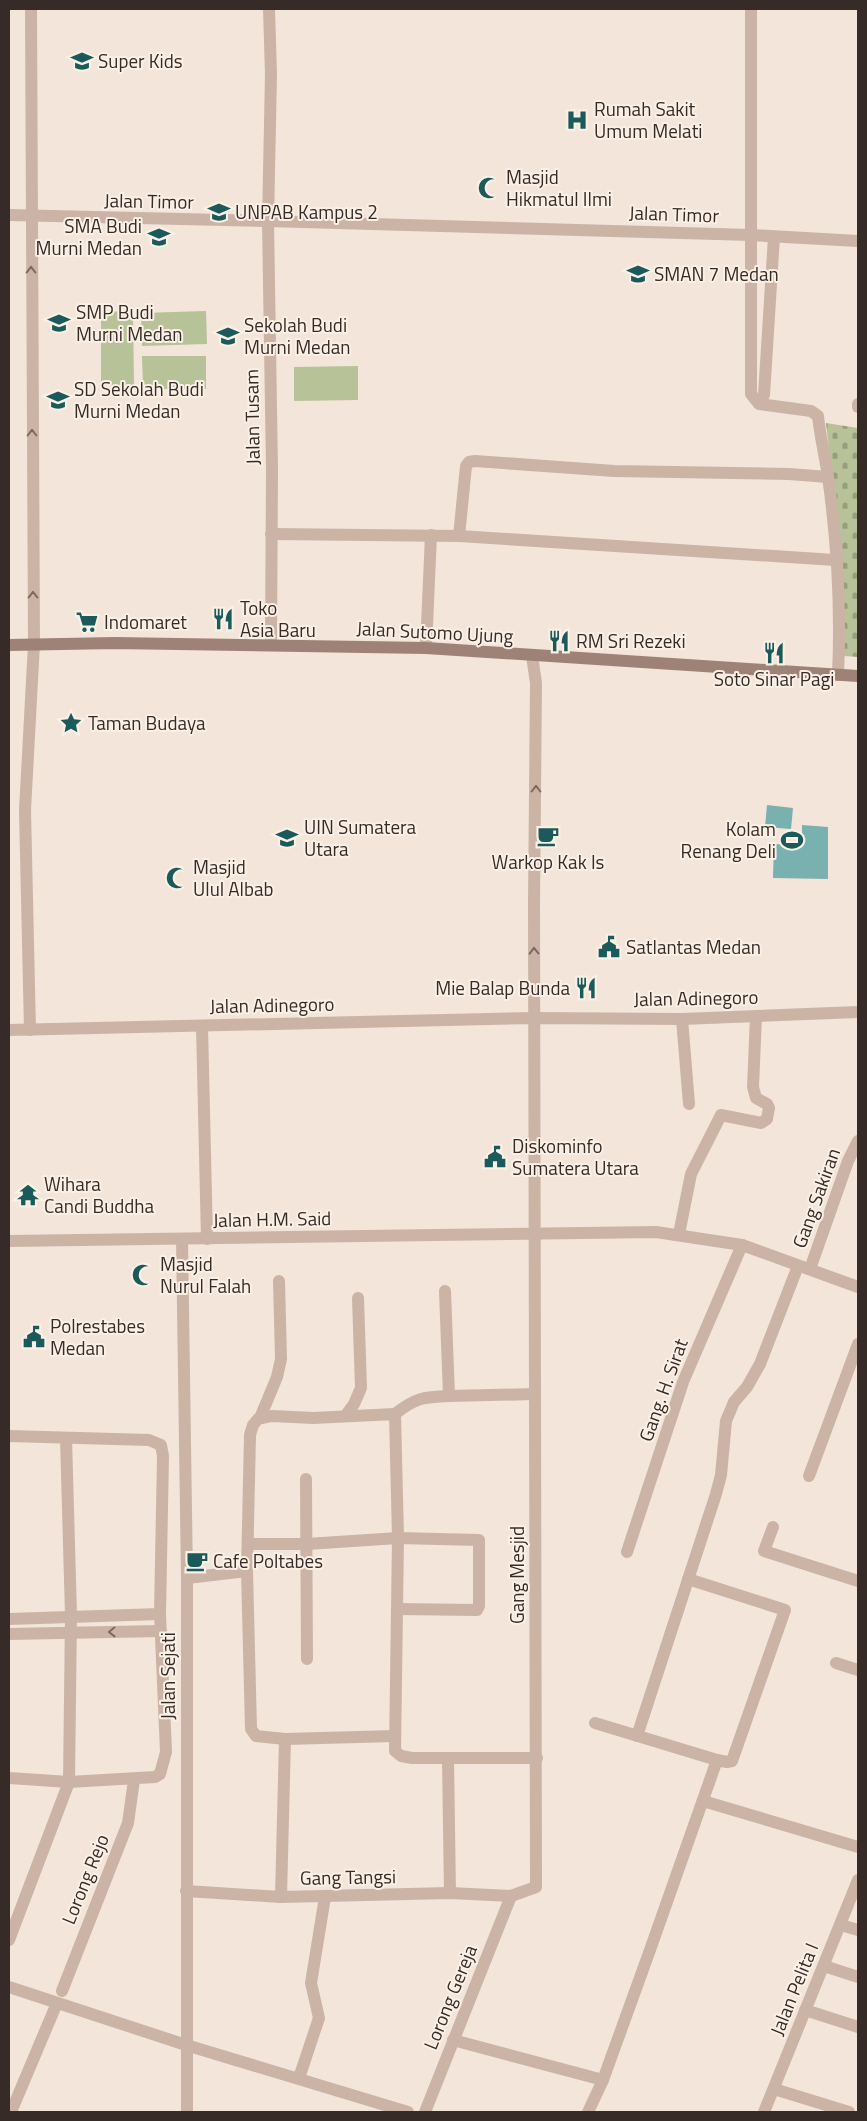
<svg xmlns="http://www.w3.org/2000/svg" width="867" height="2121" font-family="'Titillium Web',sans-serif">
<defs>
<pattern id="cemetery-stones" width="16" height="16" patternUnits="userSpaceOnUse" patternTransform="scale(1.25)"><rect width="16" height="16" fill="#b7c299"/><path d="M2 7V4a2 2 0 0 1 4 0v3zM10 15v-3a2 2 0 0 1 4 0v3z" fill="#969e7d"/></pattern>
</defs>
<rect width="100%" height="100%" fill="#f3e5da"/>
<!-- cemetery -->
<polygon fill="url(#cemetery-stones)" points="826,423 858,428 858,657 844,656 842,564"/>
<!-- park -->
<g fill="#b7c299">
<polygon points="133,311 134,385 101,385 101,312"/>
<polygon points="206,311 207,344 142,346 141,313"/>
<polygon points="142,356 206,356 206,389 143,389"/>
<polygon points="358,366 358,400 294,401 294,367"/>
</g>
<!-- water -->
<g fill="#78b1af">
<polygon points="767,805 793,808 791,829 765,827"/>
<polygon points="802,825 828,827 828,879 773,878 774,844 802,845"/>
</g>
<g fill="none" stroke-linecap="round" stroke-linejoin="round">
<!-- minor -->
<g stroke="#cbb4a5" stroke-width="12">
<polyline points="269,9 271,74 268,221 272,469 271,644"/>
<path d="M751 9V394L759 404 811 411 818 416C820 436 825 456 828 477 837 541 841 610 838 675"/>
<polyline points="268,221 751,235 858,241"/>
<polyline points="764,395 774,237"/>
<polyline points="858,407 858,404"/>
<polyline points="271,534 459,536 835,560"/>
<polyline points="459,536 466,466 469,462 475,461 614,471 789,474 828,477"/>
<polyline points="426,648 431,535"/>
<polyline points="682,1019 689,1104"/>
<polyline points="202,1026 207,1239"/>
<polyline points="9,1030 535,1018 682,1019 858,1012"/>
<polyline points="30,1030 25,810 34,644 31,9"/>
<polyline points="679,1234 691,1174 721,1115 761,1123 767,1119 769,1108 767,1104 756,1098 753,1087 756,1016"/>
<polyline points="182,1239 187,1578 187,2112"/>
<polyline points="810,1269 848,1161 858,1141"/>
<polyline points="445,1291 449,1396 535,1394"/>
<path d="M395 1414C415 1398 423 1397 449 1396"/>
<polyline points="346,1415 354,1404 361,1388 358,1298"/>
<polyline points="260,1418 277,1377 281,1359 279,1281"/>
<polyline points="9,1436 149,1440 161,1445 163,1456 160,1614 166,1752 160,1774 155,1777 69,1782 9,1778"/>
<polyline points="809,1476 858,1344"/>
<polyline points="306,1479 307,1659"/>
<polyline points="773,1527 764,1551 858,1581"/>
<polyline points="249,1544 307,1544 398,1538 479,1540 479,1606 477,1610 397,1609"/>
<polyline points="627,1552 683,1382 742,1245"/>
<polyline points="187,1578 247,1571"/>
<polyline points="9,1619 160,1614"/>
<polyline points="9,1634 161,1631"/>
<polyline points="836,1663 858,1670"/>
<polyline points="595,1723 717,1760 727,1762 732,1761 785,1610 688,1579"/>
<polyline points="395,1736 285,1739 256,1736 251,1729 247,1571 250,1435 253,1425 258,1419 272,1416 313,1418 395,1414 398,1538 395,1751 401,1756 412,1758 537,1758"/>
<polyline points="637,1736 716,1494 721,1475 726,1421 734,1402 747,1387 760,1364 798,1266"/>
<polyline points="448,1759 450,1893"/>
<polyline points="703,1801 858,1847"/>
<polyline points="186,1891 281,1897 450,1893 511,1896 536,1887 534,903 536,683 532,656"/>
<polyline points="281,1897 285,1739"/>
<polyline points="841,1925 858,1930"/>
<polyline points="9,1940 69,1782 71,1615 66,1438"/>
<polyline points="824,1966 858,1977"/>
<polyline points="9,1987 186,2045 408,2112"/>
<polyline points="62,1991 128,1823 134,1780"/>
<polyline points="805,2010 858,2027"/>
<polyline points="453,2040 603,2080"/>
<polyline points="299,2078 319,2018 311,1983 325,1897"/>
<polyline points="774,2089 849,2112"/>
<polyline points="11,2112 57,2003"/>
<polyline points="425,2112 511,1896"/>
<polyline points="588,2112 603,2080 650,1950 717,1760"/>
</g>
<!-- tertiary -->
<g stroke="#cbb4a5" stroke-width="12">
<polyline points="9,215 268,221"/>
<polyline points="9,1241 656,1232 742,1245 858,1287"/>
<polyline points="764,2112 858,1880"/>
</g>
<!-- secondary -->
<polyline stroke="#9f8277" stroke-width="12" points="9,645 115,643 426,648 858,676"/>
</g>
<!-- one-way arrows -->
<defs><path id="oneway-chevron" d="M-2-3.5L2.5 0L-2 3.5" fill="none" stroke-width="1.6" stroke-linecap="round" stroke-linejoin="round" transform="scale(1.25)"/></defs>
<g stroke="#7a6960">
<use href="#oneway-chevron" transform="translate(31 270) rotate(-90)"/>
<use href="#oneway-chevron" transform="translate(32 433) rotate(-90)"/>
<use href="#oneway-chevron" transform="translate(33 595) rotate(-90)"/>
<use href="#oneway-chevron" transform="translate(536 789) rotate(-90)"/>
<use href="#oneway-chevron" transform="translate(534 951) rotate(-91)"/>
<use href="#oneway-chevron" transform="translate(112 1632) rotate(179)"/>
</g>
<!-- icons -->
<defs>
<g id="school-bare" transform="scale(1.725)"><path d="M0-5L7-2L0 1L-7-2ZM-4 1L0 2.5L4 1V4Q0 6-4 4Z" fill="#1b5a5a" stroke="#faf0e6" stroke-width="2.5" paint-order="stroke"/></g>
<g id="hospital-bare" transform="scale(1.725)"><path d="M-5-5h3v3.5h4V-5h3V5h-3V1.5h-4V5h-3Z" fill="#1b5a5a" stroke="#faf0e6" stroke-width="2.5" paint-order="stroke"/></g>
<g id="mosque-bare" transform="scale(1.725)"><path d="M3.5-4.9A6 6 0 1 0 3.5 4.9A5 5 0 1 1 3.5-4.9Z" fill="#1b5a5a" stroke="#faf0e6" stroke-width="2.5" paint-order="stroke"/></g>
<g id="university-bare" transform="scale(1.725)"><path d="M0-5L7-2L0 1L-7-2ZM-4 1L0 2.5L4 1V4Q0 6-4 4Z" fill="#1b5a5a" stroke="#faf0e6" stroke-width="2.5" paint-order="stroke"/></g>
<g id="restaurant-bare" transform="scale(1.725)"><path d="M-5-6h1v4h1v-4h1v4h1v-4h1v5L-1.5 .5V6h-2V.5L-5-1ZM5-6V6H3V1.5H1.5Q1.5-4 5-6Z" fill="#1b5a5a" stroke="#faf0e6" stroke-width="2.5" paint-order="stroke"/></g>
<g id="supermarket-bare" transform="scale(1.725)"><path d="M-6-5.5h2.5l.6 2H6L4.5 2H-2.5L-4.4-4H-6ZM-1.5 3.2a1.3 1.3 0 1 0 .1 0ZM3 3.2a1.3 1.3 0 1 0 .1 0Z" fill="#1b5a5a" stroke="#faf0e6" stroke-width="2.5" paint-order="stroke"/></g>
<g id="sight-bare" transform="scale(1.725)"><path d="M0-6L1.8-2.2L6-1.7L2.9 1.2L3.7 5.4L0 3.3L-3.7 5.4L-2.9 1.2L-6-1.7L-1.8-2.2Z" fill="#1b5a5a" stroke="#faf0e6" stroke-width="2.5" paint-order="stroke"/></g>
<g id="cafe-bare" transform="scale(1.725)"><path d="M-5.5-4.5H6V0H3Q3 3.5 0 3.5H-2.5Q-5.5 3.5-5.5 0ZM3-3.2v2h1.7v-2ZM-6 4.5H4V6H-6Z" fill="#1b5a5a" stroke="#faf0e6" stroke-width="2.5" paint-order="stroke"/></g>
<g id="stadium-bare" transform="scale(1.725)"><path d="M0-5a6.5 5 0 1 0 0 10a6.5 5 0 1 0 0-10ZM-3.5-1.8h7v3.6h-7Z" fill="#1b5a5a" stroke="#faf0e6" stroke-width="2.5" paint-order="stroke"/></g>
<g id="civic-bare" transform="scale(1.725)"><path d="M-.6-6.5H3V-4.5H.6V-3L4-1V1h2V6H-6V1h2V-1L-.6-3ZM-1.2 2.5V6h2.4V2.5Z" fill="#1b5a5a" stroke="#faf0e6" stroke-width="2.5" paint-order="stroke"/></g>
<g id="temple-bare" transform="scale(1.725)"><path d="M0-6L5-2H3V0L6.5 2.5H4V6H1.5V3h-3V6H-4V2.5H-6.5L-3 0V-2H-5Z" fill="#1b5a5a" stroke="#faf0e6" stroke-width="2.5" paint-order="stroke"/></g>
</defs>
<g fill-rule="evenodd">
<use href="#school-bare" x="82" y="61"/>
<use href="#hospital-bare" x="577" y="120"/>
<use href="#mosque-bare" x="489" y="188"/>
<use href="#university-bare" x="219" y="212"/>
<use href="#school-bare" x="159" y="237"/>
<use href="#school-bare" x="638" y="274"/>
<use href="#school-bare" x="59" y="323"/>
<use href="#school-bare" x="228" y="336"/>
<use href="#school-bare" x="58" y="400"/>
<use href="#restaurant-bare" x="223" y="619"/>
<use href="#supermarket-bare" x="87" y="622"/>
<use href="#restaurant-bare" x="559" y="641"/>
<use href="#restaurant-bare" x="774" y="653"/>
<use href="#sight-bare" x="71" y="723"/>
<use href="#cafe-bare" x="548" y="836"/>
<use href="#university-bare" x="287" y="838"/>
<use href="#stadium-bare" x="792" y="840"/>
<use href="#mosque-bare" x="177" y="878"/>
<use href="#civic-bare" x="609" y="947"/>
<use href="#restaurant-bare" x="586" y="988"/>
<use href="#civic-bare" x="495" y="1157"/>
<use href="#temple-bare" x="28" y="1195"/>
<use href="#mosque-bare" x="143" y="1275"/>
<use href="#civic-bare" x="34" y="1337"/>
<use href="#cafe-bare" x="197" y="1561"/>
</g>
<g text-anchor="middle" stroke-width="4" stroke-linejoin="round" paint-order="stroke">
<!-- poi labels -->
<g font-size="19" fill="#372b27" stroke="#faf0e6" text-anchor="start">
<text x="98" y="68">Super Kids</text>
<text x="594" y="116">Rumah Sakit<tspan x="594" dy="22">Umum Melati</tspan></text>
<text x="506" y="184">Masjid<tspan x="506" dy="22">Hikmatul Ilmi</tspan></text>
<text x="235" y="219">UNPAB Kampus 2</text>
<text x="142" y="233" text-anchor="end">SMA Budi<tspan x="142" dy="22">Murni Medan</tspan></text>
<text x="654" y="281">SMAN 7 Medan</text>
<text x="76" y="319">SMP Budi<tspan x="76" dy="22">Murni Medan</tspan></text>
<text x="244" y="332">Sekolah Budi<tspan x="244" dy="22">Murni Medan</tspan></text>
<text x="74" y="396">SD Sekolah Budi<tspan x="74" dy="22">Murni Medan</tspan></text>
<text x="240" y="615">Toko<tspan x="240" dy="22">Asia Baru</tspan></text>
<text x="104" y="629">Indomaret</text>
<text x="576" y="648">RM Sri Rezeki</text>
<text x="774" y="686" text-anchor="middle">Soto Sinar Pagi</text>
<text x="88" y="730">Taman Budaya</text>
<text x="304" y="834">UIN Sumatera<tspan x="304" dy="22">Utara</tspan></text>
<text x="776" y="836" text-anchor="end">Kolam<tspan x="776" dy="22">Renang Deli</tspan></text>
<text x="548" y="869" text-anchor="middle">Warkop Kak Is</text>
<text x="193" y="874">Masjid<tspan x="193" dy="22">Ulul Albab</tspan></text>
<text x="626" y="954">Satlantas Medan</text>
<text x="570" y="995" text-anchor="end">Mie Balap Bunda</text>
<text x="512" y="1153">Diskominfo<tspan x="512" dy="22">Sumatera Utara</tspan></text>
<text x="44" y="1191">Wihara<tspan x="44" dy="22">Candi Buddha</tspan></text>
<text x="160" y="1271">Masjid<tspan x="160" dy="22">Nurul Falah</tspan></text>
<text x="50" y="1333">Polrestabes<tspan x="50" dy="22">Medan</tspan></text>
<text x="213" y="1568">Cafe Poltabes</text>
</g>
<!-- street labels -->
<g font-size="19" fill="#372b27" stroke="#faf0e6">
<text transform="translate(149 201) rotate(1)" y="7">Jalan Timor</text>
<text transform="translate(674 214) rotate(2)" y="7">Jalan Timor</text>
<text transform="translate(252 417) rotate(-91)" y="7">Jalan Tusam</text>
<text transform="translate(435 632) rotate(3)" y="7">Jalan Sutomo Ujung</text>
<text transform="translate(696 998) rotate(-1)" y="7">Jalan Adinegoro</text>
<text transform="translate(272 1005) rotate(-1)" y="7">Jalan Adinegoro</text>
<text transform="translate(816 1198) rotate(-70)" y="7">Gang Sakiran</text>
<text transform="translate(272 1219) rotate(-1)" y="7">Jalan H.M. Said</text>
<text transform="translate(663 1390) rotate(-70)" y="7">Gang. H. Sirat</text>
<text transform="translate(517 1575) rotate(-90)" y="7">Gang Mesjid</text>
<text transform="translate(168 1676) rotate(-90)" y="7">Jalan Sejati</text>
<text transform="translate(348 1877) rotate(-1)" y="7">Gang Tangsi</text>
<text transform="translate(85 1879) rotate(-68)" y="7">Lorong Rejo</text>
<text transform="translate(794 1989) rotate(-68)" y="7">Jalan Pelita I</text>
<text transform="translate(450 1997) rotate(-68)" y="7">Lorong Gereja</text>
</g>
</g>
<!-- border -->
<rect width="867" height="2121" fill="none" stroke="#372b27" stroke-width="20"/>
</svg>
